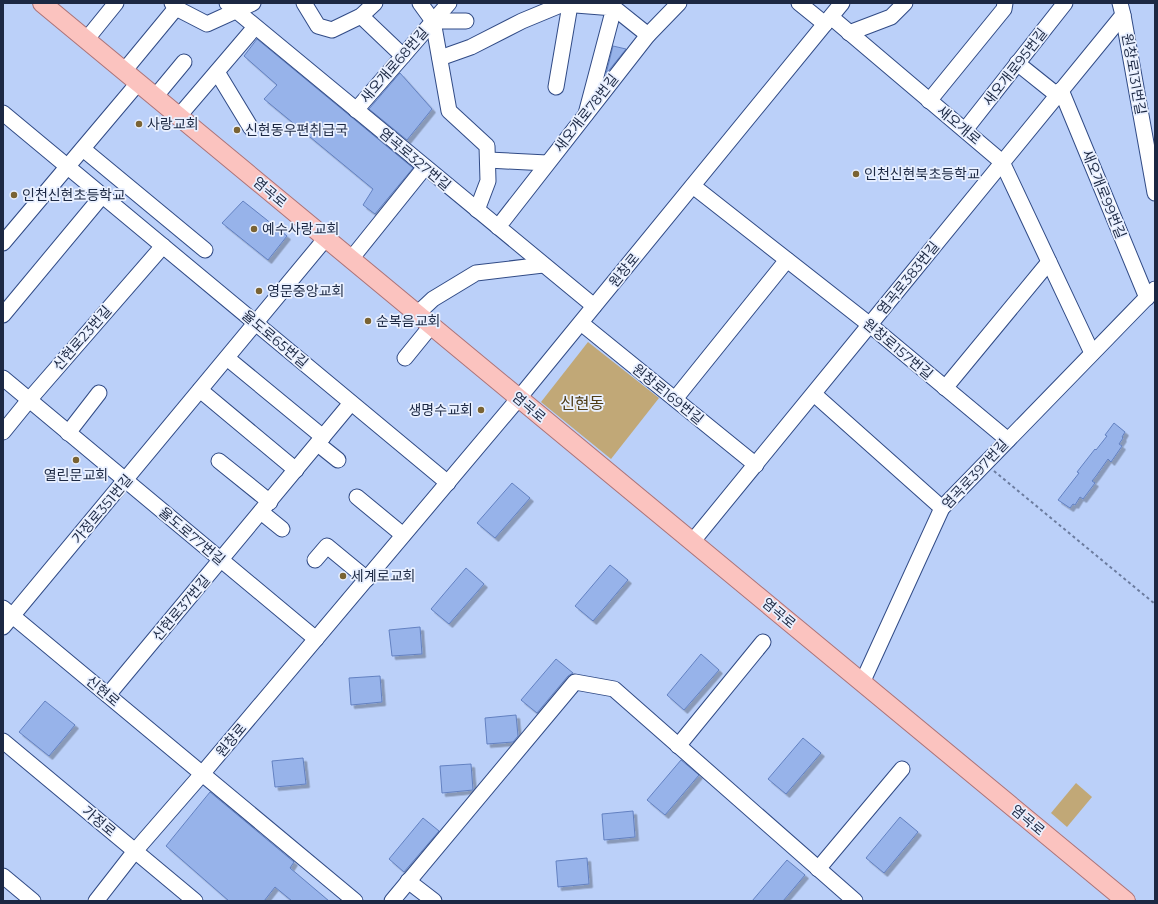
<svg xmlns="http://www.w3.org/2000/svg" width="1158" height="904" font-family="Montserrat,'Noto Sans KR',sans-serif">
<defs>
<filter id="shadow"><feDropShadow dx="3.5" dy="3.5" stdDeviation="0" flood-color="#0004"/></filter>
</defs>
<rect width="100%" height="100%" fill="#bbd0f9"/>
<!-- green -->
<g fill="#c1a877">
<polygon points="588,342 659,398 611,459 541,402"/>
<polygon points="1076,783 1092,797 1067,827 1051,813"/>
</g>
<!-- building -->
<g fill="#97b3ea" stroke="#6381c1" filter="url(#shadow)">
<polygon points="257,39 413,168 375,214 363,205 373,189 264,99 277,85 244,56"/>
<polygon points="613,46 626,49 606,74"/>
<polygon points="400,73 432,109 407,140 369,109"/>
<polygon points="243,201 287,236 268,260 222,223"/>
<polygon points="1114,423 1125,432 1122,437 1123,438 1119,444 1122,446 1111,462 1108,459 1096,476 1092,481 1095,483 1083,499 1080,497 1075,505 1073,504 1070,508 1058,500 1079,473 1077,472 1095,449 1096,450 1107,436 1105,435"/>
<polygon points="512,483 530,498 495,538 477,523"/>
<polygon points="610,565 628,580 593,621 575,606"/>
<polygon points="466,568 484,584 449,624 431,609"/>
<polygon points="420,627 422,654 392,656 389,630"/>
<polygon points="701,654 719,670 684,710 667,695"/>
<polygon points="556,659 573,673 568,676 537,713 521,700"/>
<polygon points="380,676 382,702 351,705 349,678"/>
<polygon points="45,701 75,725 49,756 19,732"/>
<polygon points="516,715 518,736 513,742 487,744 485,718"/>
<polygon points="803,738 821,753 786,794 768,779"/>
<polygon points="303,758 306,784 275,787 272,761"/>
<polygon points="681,760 699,775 665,815 647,800"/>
<polygon points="471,764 473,790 442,793 440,766"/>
<polygon points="210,792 294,862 290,868 329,901 292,901 275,887 264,901 229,901 166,846"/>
<polygon points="633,811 635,837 604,840 602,814"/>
<polygon points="900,817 918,832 884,873 866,858"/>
<polygon points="423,818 439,831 404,872 389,859"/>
<polygon points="587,858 589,884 558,887 556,861"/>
<polygon points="787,860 805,875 783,901 752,901"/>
</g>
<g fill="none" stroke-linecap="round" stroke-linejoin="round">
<!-- minor casing -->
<g stroke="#314b86" stroke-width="17">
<g id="minor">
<polyline points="172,3 176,8 207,24 253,3"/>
<polyline points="227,3 594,306"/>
<polyline points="304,3 318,26 332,30 361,16 375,3"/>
<polyline points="420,3 433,21 449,111 487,146 488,181 477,210"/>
<polyline points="608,3 648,35"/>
<polyline points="799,3 825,24"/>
<polyline points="1120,3 1123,15 1155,193"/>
<polyline points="361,16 403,56"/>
<polyline points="831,17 1002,162 1092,353"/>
<polyline points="433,21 466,21"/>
<polyline points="849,33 891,17 905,3"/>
<polyline points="86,40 116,3"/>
<polyline points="440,58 471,47 522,21 563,4 614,8 586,114"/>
<polyline points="1017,63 1057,95"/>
<polyline points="124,71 176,8"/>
<polyline points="217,72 251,128"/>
<polyline points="556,87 570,5"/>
<polyline points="1061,90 1147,298"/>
<polyline points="155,97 184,62"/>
<polyline points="929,101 1004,9 1005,3"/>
<polyline points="356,110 449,3"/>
<polyline points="3,113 448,483"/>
<polyline points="179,116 255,27"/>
<polyline points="965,130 1065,3"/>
<polyline points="83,149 205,250"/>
<polyline points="488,160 547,163"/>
<polyline points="693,186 870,325 1008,440"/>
<polyline points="498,227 648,35 679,3"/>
<polyline points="3,243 138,83"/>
<polyline points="351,259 425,167"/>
<polyline points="417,314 433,299 476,273 543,265"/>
<polyline points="3,315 102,196"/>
<polyline points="581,323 756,465"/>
<polyline points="227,358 323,437"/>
<polyline points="405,358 431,326"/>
<polyline points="3,378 316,639"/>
<polyline points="945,388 1049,262"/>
<polyline points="200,390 296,470"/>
<polyline points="814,394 942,508"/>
<polyline points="675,399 787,260"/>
<polyline points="3,432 29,400 163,246"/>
<polyline points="68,433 99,393"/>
<polyline points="318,444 338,460"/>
<polyline points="219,461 270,502"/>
<polyline points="357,497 403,535"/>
<polyline points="261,512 282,529"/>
<path d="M692 542C837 367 978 190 1123 15"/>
<polyline points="315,560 327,546 367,579"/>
<polyline points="3,608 355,901"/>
<polyline points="3,627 326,238"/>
<polyline points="862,683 942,508 1155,289"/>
<polyline points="108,695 351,403"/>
<polyline points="3,741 195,901"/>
<polyline points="678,746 763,642"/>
<polyline points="818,869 902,769"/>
<polyline points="3,876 33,901"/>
<polyline points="408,881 434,901"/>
<polyline points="96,901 135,851 202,774 519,398 842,3"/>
<polyline points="392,901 575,682 614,689 855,901"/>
</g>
</g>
<!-- major casing -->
<g stroke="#ab7378" stroke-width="20">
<polyline id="major" points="42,3 1126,901"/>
</g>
<!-- path -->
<polyline stroke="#6c7c9f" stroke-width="2" stroke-dasharray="3 3" stroke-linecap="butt" points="994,471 1155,604"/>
<!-- minor -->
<use href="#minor" stroke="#fff" stroke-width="15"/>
<!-- major -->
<use href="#major" stroke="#fbc3bf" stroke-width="18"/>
</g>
<!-- markers -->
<g fill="#7a6333" stroke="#e9f0ff" stroke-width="1.5">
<circle cx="139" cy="124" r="4"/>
<circle cx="237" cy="130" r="4"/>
<circle cx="856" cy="174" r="4"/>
<circle cx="14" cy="195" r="4"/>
<circle cx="254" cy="229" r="4"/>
<circle cx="259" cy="291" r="4"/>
<circle cx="368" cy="321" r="4"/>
<circle cx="481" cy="410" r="4"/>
<circle cx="76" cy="460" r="4"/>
<circle cx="343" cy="576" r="4"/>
</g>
<g text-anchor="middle" stroke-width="3.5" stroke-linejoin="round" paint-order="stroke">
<!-- street labels -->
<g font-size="14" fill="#1c2843" stroke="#e9f0ff">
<text transform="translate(394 65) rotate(-49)" y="5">새오개로68번길</text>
<text transform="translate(1015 67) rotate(-52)" y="5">새오개로95번길</text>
<text transform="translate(1134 74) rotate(80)" y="5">원창로131번길</text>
<text transform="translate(586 113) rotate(-52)" y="5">새오개로78번길</text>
<text transform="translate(959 125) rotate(40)" y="5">새오개로</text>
<text transform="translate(415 159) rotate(40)" y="5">염곡로327번길</text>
<text transform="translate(270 192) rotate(40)" y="5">염곡로</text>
<text transform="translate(1104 194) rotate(68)" y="5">새오개로99번길</text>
<text transform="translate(624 270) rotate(-51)" y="5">원창로</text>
<text transform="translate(908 278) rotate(-51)" y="5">염곡로383번길</text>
<text transform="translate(82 338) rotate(-49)" y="5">신현로23번길</text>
<text transform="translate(275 339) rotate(40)" y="5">율도로65번길</text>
<text transform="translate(898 349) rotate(40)" y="5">원창로157번길</text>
<text transform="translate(668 394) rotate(39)" y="5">원창로169번길</text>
<text transform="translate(529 407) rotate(40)" y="5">염곡로</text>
<text transform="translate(975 474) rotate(-47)" y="5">염곡로397번길</text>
<text transform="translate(102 509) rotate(-50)" y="5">가정로351번길</text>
<text transform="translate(192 536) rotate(40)" y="5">율도로77번길</text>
<text transform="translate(181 608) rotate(-50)" y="5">신현로37번길</text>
<text transform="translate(779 613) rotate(40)" y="5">염곡로</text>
<text transform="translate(103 691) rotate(40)" y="5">신현로</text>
<text transform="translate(231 740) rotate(-50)" y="5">원창로</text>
<text transform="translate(1028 820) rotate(40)" y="5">염곡로</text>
<text transform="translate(99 821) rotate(40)" y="5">가정로</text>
</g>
<!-- poi labels -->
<g font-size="14" fill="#1c2843" stroke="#e9f0ff" text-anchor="start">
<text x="147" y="129">사랑교회</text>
<text x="245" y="135">신현동우편취급국</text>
<text x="864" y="179">인천신현북초등학교</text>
<text x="22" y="200">인천신현초등학교</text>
<text x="262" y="234">예수사랑교회</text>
<text x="267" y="296">영문중앙교회</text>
<text x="376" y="326">순복음교회</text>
<text x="473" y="415" text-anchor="end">생명수교회</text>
<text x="76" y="480" text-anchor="middle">열린문교회</text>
<text x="351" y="581">세계로교회</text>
</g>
<!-- quarter labels -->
<g font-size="16" fill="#4d3b14" stroke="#e9f0ff">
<text x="582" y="409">신현동</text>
</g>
</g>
<!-- border -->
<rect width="1158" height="904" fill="none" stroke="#1c2843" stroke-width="8"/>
</svg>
